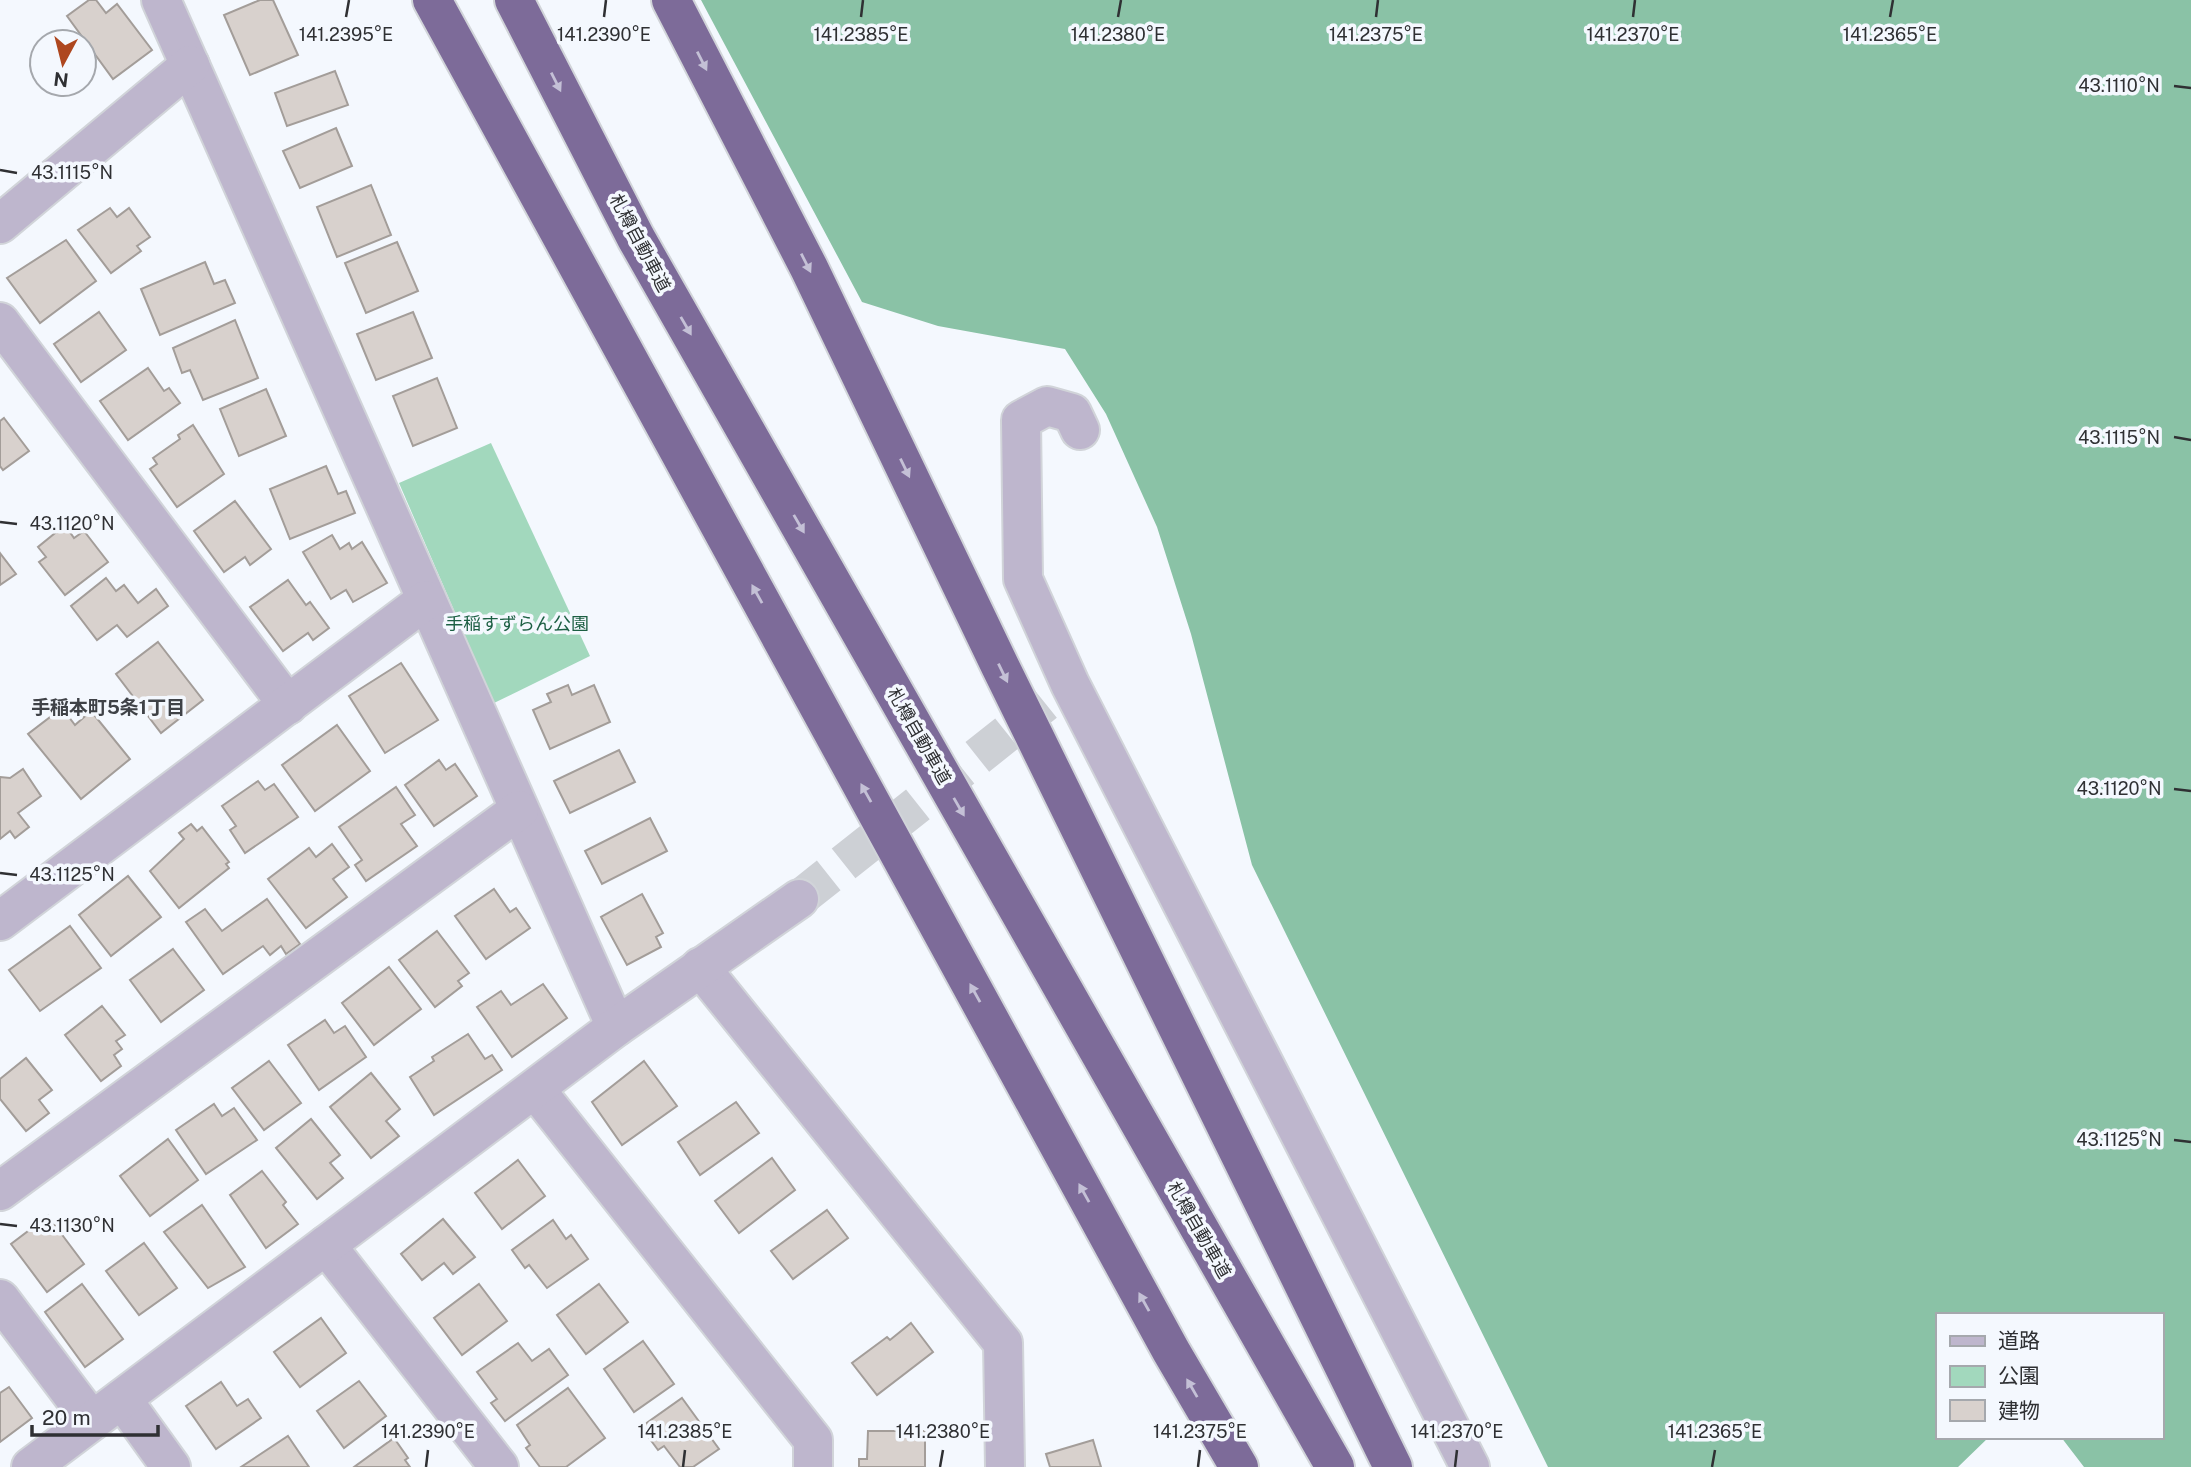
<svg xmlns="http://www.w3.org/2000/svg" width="2191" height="1467" font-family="'Public Sans','Noto Sans JP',sans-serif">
<rect width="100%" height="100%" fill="#f4f8fe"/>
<!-- green -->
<polygon fill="#a2d8bd" points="491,443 590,656 494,703 399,483"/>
<!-- forest -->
<polygon fill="#8ac2a6" points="701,0 2191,0 2191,1467 2084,1467 2061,1437 2161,1437 2161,1315 1937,1315 1937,1437 1989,1437 1958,1467 1548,1467 1252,865 1191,634 1157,527 1106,414 1065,349 938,326 862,302"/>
<!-- building -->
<g fill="#d8d1cd" stroke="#a39d99" stroke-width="2">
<polygon points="89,0 96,0 106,13 117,4 152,50 113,79 67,16"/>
<polygon points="260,0 273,0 298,55 250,75 224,15"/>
<polygon points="335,71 348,105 287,126 275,93"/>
<polygon points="336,128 352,166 300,188 283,151"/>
<polygon points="371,185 391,235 337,257 317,207"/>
<polygon points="110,208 117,217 129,208 150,237 137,246 141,251 111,273 78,230"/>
<polygon points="66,240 96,281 40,323 7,278"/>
<polygon points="397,242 418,291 366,313 345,263"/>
<polygon points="205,262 214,284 225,280 235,303 160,335 141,289"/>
<polygon points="99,312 126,350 81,382 54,344"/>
<polygon points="413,312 432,358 376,380 357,334"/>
<polygon points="235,320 258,378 203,400 190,370 182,373 173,348"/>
<polygon points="148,368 164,391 169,388 180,403 128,440 100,401"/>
<polygon points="437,378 457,428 413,446 393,396"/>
<polygon points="266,389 286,436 239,456 220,409"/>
<polygon points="4,418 29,451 3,470 0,466 0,421"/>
<polygon points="193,425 224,474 177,507 150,469 157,464 153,458 180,439 178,435"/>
<polygon points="326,466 338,494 346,491 355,513 290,539 270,489"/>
<polygon points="235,501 271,549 250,565 245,557 224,572 194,531"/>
<polygon points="65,525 74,538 84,531 108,562 65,595 39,562 46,557 38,547"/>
<polygon points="332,535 340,549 349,543 352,549 362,542 387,583 353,602 346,590 331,599 303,552"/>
<polygon points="0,553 16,574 0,585"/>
<polygon points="106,578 116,591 124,585 138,603 156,589 168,606 127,637 117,625 97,640 71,606"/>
<polygon points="288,580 306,605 310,602 329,628 313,640 308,633 283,651 250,607"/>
<polygon points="158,642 203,700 161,733 116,674"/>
<polygon points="401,663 438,720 385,753 349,696"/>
<polygon points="568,685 572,695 594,685 610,722 550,749 533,710 551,702 547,694"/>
<polygon points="62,708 75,725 91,711 130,759 81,799 28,734"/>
<polygon points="337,725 370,771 315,811 282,765"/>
<polygon points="619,750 635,782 570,813 554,781"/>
<polygon points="439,760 446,770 455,764 477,796 434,826 405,785"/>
<polygon points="23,769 41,796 18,813 29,827 15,838 10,831 0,839 0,777 10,778"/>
<polygon points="258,781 265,790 274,784 298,817 245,853 230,830 236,826 222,806"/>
<polygon points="396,787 415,815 401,824 417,846 366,881 355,865 362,860 339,827"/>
<polygon points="650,818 667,851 602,884 585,851"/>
<polygon points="191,824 197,831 202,827 229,862 226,864 229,868 179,908 150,871 184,839 179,833"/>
<polygon points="332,844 349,867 333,879 347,897 306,928 268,879 309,848 316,857"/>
<polygon points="128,876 161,917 111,956 79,915"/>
<polygon points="494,889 510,912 516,908 530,928 486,959 455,916"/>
<polygon points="642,894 663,933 656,937 661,947 627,965 601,917"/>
<polygon points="267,899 300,944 286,954 281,946 270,955 263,946 223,974 186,922 205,909 222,931"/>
<polygon points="70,926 101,968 40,1011 9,970"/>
<polygon points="437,931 469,973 458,981 462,986 435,1007 399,960"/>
<polygon points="173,949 204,990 161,1022 130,980"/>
<polygon points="389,967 421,1009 374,1045 342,1003"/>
<polygon points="543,984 567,1018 512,1057 477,1007 501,991 511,1005"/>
<polygon points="102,1006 125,1035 116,1041 122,1049 114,1055 121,1066 101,1081 65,1035"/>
<polygon points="325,1020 334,1033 345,1026 366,1057 319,1090 288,1045"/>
<polygon points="468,1034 485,1059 492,1055 502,1070 434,1115 410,1077 434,1061 432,1057"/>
<polygon points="26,1058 52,1090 39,1100 49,1113 26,1131 0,1099 0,1079"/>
<polygon points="269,1061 301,1103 264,1130 232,1088"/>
<polygon points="644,1061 677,1106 622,1145 592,1102"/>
<polygon points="371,1073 400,1109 386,1121 399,1136 371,1158 330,1107"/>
<polygon points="736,1102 759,1133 700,1175 678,1142"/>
<polygon points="214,1104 222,1116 234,1108 257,1140 206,1174 176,1130"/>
<polygon points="311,1119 340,1155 330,1163 343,1178 317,1199 276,1148"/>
<polygon points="168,1139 198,1180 150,1216 120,1176"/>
<polygon points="772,1158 795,1190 739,1233 715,1201"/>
<polygon points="518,1160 545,1196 502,1229 475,1193"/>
<polygon points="262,1171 286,1202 283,1205 298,1224 266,1248 230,1195"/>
<polygon points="202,1205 245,1267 208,1288 164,1232"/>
<polygon points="827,1210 848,1238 793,1279 771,1251"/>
<polygon points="48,1216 84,1264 47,1292 11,1244"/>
<polygon points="443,1219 475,1257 453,1274 444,1263 422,1280 401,1254"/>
<polygon points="553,1220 566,1239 571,1235 588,1259 547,1288 529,1265 525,1268 512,1250"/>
<polygon points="144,1243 177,1288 139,1315 106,1271"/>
<polygon points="82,1284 123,1339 85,1367 45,1312"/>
<polygon points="479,1284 507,1321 462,1355 434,1318"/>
<polygon points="599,1284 628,1322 586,1354 557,1315"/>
<polygon points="321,1318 346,1353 300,1387 274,1352"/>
<polygon points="911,1323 933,1352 877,1395 852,1363 887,1337 890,1340"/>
<polygon points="643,1341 674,1384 634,1412 604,1369"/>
<polygon points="518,1343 532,1361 549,1349 568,1375 505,1421 491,1403 497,1399 477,1372"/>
<polygon points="359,1381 386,1416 344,1448 317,1411"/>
<polygon points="221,1382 237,1406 248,1399 261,1418 216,1449 186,1406"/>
<polygon points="9,1387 32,1418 0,1442 0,1393"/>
<polygon points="568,1388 605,1438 566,1467 540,1467 526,1448 530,1445 517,1425"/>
<polygon points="682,1398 719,1449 693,1467 680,1467 664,1446 658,1450 641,1427"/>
<polygon points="868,1431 925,1431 925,1467 859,1467 859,1459 867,1459"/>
<polygon points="288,1436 309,1467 241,1467"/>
<polygon points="394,1438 408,1458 405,1460 410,1467 354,1467"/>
<polygon points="1093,1440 1101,1467 1050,1467 1046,1454"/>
</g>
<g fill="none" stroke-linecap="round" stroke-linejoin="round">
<!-- minor-tunnel -->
<polyline stroke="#cdd0d5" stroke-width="38" stroke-dasharray="38 19" stroke-linecap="butt" points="799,899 1045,703"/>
<!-- minor casing -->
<g stroke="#d1d4d9" stroke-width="42">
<g id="minor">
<polyline points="161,0 616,1027"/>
<polyline points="0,224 190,65"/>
<polyline points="0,322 288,705"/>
<polyline points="1080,430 1072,413 1047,406 1021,420 1023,579 1070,684 1470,1467"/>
<polyline points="0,921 426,600"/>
<polyline points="700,967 1003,1343 1005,1467"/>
<polyline points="535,1089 813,1440 813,1467"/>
<polyline points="0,1191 519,810"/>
<polyline points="326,1245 499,1467"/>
<polyline points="0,1299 92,1421"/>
<polyline points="122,1399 171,1467"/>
<polyline points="31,1467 616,1027 799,899"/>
</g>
</g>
<!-- motorway casing -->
<g stroke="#d1d4d9" stroke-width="42">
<g id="motorway">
<polyline points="432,0 1171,1351 1239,1467"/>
<polyline points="514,0 636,238 1335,1467"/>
<polyline points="671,0 809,268 1000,666 1393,1467"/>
</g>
</g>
<!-- minor -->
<use href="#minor" stroke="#beb6cd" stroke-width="38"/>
<!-- motorway -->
<use href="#motorway" stroke="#7d6b99" stroke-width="38"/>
</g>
<!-- one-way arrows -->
<defs><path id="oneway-solid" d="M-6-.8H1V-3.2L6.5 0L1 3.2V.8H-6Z" transform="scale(1.75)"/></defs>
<g fill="#c4c0d6">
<use href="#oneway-solid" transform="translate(702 61) rotate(63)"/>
<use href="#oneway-solid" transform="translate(556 82) rotate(63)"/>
<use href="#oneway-solid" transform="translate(806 263) rotate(63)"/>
<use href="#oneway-solid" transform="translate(686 326) rotate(60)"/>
<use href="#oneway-solid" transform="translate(905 468) rotate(64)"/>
<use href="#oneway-solid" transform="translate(799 524) rotate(60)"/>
<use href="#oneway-solid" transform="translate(757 594) rotate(-119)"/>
<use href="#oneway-solid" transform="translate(1003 673) rotate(64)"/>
<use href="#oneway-solid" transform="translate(866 793) rotate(-119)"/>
<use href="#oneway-solid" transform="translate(959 807) rotate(60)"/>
<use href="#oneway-solid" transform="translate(975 993) rotate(-119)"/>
<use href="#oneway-solid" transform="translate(1084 1193) rotate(-119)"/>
<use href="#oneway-solid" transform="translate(1144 1302) rotate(-119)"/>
<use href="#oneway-solid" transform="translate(1192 1388) rotate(-120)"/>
</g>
<!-- ticks -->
<path fill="none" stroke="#2f3033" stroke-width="2.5" d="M346 17 349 0M604 17 606 0M861 17 863 0M1118 17 1121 0M1376 17 1378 0M1633 17 1635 0M1890 17 1893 0M2174 86 2191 88M0 170 17 173M2174 437 2191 440M0 522 17 524M2174 789 2191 791M0 873 17 875M2174 1140 2191 1142M0 1224 17 1226M426 1467 428 1450M683 1467 685 1450M940 1467 943 1450M1198 1467 1200 1450M1455 1467 1457 1450M1712 1467 1715 1450"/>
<g text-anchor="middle" stroke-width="7" stroke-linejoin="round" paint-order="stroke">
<!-- street labels -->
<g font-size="18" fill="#2f3033" stroke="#f4f8fe">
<text transform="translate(640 243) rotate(62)" y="6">札樽自動車道</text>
<text transform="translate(919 736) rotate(60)" y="6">札樽自動車道</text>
<text transform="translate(1199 1230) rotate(60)" y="6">札樽自動車道</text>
</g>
<!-- park labels -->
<g font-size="18" fill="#1c5f43" stroke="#f4f8fe">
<text x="517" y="630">手稲すずらん公園</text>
</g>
<!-- neighbourhood labels -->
<g font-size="19" font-weight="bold" fill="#3f4247" stroke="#f4f8fe">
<text x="108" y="714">手稲本町5条1丁目</text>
</g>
</g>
<g font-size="18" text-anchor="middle" fill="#2f3033" stroke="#f4f8fe" stroke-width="7" stroke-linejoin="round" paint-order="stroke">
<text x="346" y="41">141.2395°E</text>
<text x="604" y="41">141.2390°E</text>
<text x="861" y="41">141.2385°E</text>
<text x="1118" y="41">141.2380°E</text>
<text x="1376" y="41">141.2375°E</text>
<text x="1633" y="41">141.2370°E</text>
<text x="1890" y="41">141.2365°E</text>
<text x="2119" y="92">43.1110°N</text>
<text x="72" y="179">43.1115°N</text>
<text x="2119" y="444">43.1115°N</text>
<text x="72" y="530">43.1120°N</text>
<text x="2119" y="795">43.1120°N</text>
<text x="72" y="881">43.1125°N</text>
<text x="2119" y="1146">43.1125°N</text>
<text x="72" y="1232">43.1130°N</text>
<text x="428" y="1438">141.2390°E</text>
<text x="685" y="1438">141.2385°E</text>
<text x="943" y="1438">141.2380°E</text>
<text x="1200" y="1438">141.2375°E</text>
<text x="1457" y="1438">141.2370°E</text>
<text x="1715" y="1438">141.2365°E</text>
</g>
<!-- legend -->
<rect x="1936" y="1313" width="228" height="126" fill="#f4f8fe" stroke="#a5a8ad" stroke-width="2"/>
<rect x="1950" y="1336" width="35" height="10" fill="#beb6cd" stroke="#a5a8ad" stroke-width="2"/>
<text x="1998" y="1348" font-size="21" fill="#2f3033">道路</text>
<rect x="1950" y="1366" width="35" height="21" fill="#a2d8bd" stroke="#a5a8ad" stroke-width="2"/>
<text x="1998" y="1383" font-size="21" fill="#2f3033">公園</text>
<rect x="1950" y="1400" width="35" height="21" fill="#d8d1cd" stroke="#a5a8ad" stroke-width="2"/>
<text x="1998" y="1418" font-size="21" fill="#2f3033">建物</text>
<!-- north arrow -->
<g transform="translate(63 63) rotate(187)"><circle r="33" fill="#f4f8fe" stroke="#a5a8ad" stroke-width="2"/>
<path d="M0-5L12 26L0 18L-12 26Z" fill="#ae471f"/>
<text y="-10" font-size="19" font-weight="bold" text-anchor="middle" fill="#2f3033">N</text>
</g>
<!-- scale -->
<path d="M32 1425v10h126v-10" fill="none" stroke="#2f3033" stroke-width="3.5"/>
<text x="42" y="1425" font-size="21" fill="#2f3033" stroke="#f4f8fe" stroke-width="5" paint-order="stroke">20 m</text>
</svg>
